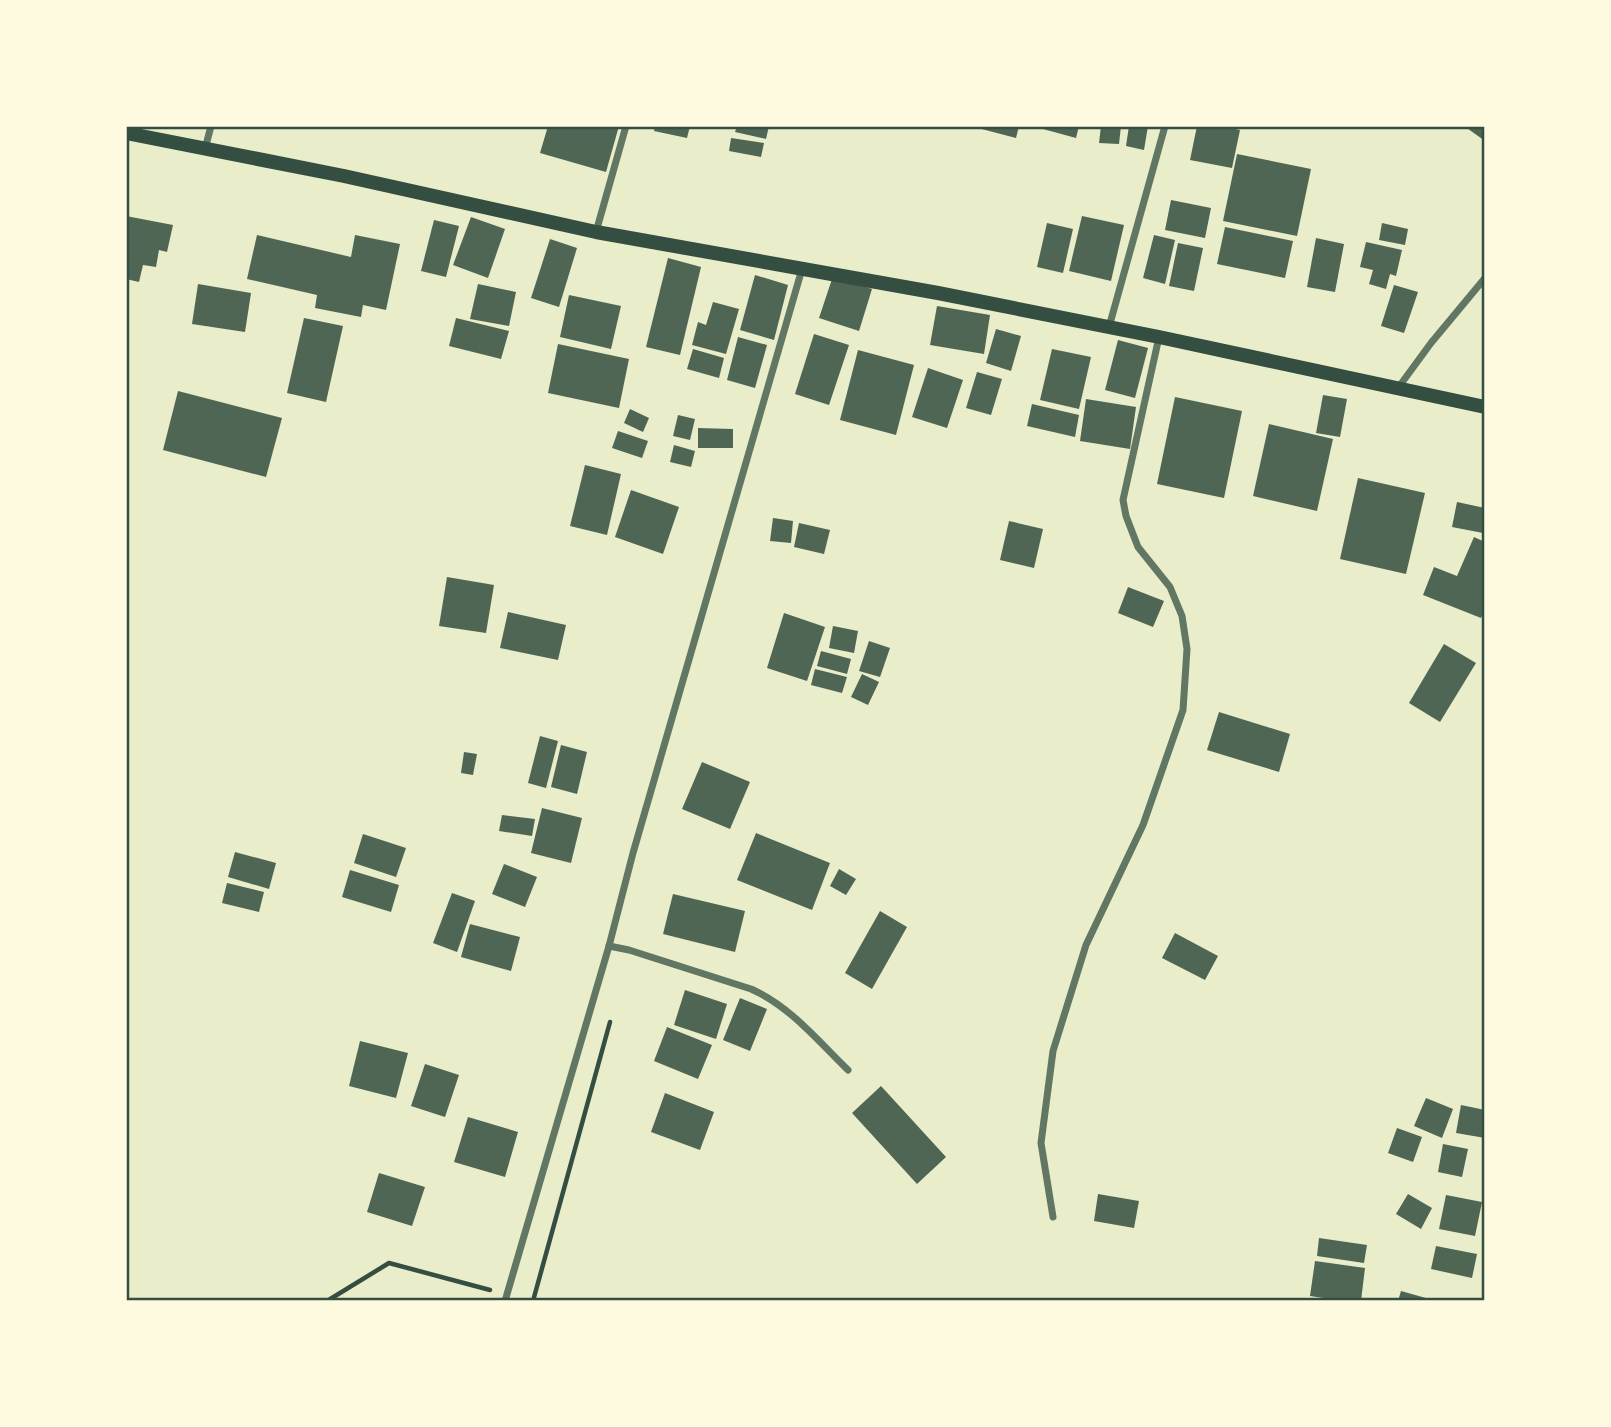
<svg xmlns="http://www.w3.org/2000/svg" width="1611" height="1427" font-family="Lato,sans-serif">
<rect width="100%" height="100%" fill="#e9edc9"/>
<!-- building -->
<g fill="#4f6655">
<polygon points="548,126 619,126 606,172 540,153"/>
<polygon points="655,126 690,126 687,138 654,131"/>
<polygon points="737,126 769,126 766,139 735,132"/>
<polygon points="970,126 1019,126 1016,138"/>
<polygon points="1032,126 1079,126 1076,138"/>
<polygon points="1101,126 1121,126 1119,144 1099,143"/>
<polygon points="1129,126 1148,126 1144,150 1126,146"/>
<polygon points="1197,126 1222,126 1240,130 1232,168 1190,160"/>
<polygon points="1464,126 1485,126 1485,141"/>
<polygon points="731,138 764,143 761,157 729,151"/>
<polygon points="1237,154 1311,169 1297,236 1223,221"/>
<polygon points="1171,200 1211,208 1205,238 1165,230"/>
<polygon points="126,216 173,225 167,252 159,250 156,267 143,265 139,282 126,279"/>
<polygon points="1082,216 1124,225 1111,281 1069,271"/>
<polygon points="471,217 505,229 488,278 453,265"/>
<polygon points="434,220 459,226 446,277 421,271"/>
<polygon points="1047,223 1073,229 1063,273 1037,267"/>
<polygon points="1382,223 1408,229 1405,245 1379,240"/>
<polygon points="1225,227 1293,241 1285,278 1217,264"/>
<polygon points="257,235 351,257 355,235 400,244 386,310 363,305 361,317 315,308 317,295 247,279"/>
<polygon points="1154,235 1175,240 1165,284 1143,278"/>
<polygon points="1316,238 1344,244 1335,292 1307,287"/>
<polygon points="550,239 577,248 559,307 531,298"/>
<polygon points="1366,242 1402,250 1396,276 1390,274 1386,289 1369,284 1373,270 1360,267"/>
<polygon points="1178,243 1203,248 1194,291 1169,286"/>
<polygon points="668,258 701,267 680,355 646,347"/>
<polygon points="755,275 788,285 774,340 740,330"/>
<polygon points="833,276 872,289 859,331 819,318"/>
<polygon points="198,284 251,293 245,332 192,324"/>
<polygon points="478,284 516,292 509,326 470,319"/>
<polygon points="1394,285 1418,292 1404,333 1381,326"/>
<polygon points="569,295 621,306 611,349 560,337"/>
<polygon points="713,302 739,309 726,354 692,345 698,322 706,325"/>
<polygon points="937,306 990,315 984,354 930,345"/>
<polygon points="304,318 343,326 326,402 287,393"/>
<polygon points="456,318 509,331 501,359 449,346"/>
<polygon points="996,329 1021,336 1011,371 986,363"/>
<polygon points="814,334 849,345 829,405 795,394"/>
<polygon points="738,337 767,345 755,388 727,380"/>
<polygon points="1118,340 1148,348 1135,398 1105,390"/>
<polygon points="558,344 629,359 619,408 548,393"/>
<polygon points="693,349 724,358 719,378 687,369"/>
<polygon points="1052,349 1091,357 1079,409 1040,400"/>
<polygon points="858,350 914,365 896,435 840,420"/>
<polygon points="928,368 963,380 947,428 912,417"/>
<polygon points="977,372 1002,379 991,415 966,408"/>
<polygon points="178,391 282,418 266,477 163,450"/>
<polygon points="1323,395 1347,399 1340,437 1316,433"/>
<polygon points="1175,397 1242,411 1224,498 1157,484"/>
<polygon points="1086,399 1136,407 1130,449 1080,441"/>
<polygon points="1032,404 1079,415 1075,437 1027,426"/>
<polygon points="630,409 649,418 643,432 624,423"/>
<polygon points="678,415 695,419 690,440 673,436"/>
<polygon points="1269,424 1333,439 1317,511 1253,496"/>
<polygon points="698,428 733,429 733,448 698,448"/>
<polygon points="618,431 648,441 642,458 612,448"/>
<polygon points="674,445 695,451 691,467 670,462"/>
<polygon points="585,465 621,474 607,535 570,526"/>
<polygon points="1358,478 1425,493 1406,574 1340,559"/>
<polygon points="631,490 679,507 663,554 615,537"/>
<polygon points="1457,502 1485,508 1483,533 1452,527"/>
<polygon points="773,518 793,521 791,543 770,541"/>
<polygon points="1009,521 1043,529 1034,568 1000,560"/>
<polygon points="799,523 830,530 824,554 794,547"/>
<polygon points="1474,537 1485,542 1485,609 1481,618 1423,595 1434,567 1457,576"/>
<polygon points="447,577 494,585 486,633 439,626"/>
<polygon points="1128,587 1164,601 1153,627 1118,613"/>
<polygon points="508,612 566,625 558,660 500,648"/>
<polygon points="784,613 825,627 807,681 767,668"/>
<polygon points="833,626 858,631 854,653 829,648"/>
<polygon points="869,641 890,648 880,677 859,671"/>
<polygon points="1444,644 1476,663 1440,722 1409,703"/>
<polygon points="821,651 851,659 847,674 817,666"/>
<polygon points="815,669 847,677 842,693 811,685"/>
<polygon points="862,674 879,682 868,705 851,697"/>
<polygon points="1219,712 1290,734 1279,772 1207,750"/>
<polygon points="540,736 558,741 546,788 528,783"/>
<polygon points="561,745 587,752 577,794 551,787"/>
<polygon points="464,752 477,754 473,775 461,773"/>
<polygon points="702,762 750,782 730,829 682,809"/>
<polygon points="542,808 582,818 571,863 531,853"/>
<polygon points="502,815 535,819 532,836 499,831"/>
<polygon points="756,833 830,863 812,910 737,880"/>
<polygon points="363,834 406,848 396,877 354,863"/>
<polygon points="235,852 276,863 269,889 228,877"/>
<polygon points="504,864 537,877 525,907 492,894"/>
<polygon points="839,869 856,879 846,895 830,886"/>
<polygon points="350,870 399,885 391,912 342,897"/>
<polygon points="227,883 264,892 259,912 222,903"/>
<polygon points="452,893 475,901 457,952 433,943"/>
<polygon points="673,894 745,911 735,952 663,934"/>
<polygon points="880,911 907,927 872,989 845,973"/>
<polygon points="470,924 520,937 511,971 461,957"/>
<polygon points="1175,933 1218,956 1205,980 1162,958"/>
<polygon points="685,990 727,1004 716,1039 674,1025"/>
<polygon points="740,998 767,1009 750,1051 723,1040"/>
<polygon points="667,1027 712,1045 698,1079 654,1061"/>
<polygon points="360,1041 408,1053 396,1098 349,1086"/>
<polygon points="425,1064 459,1075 445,1117 411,1106"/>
<polygon points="881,1086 946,1157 917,1184 852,1113"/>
<polygon points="665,1093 714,1112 700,1150 651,1132"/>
<polygon points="1426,1098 1453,1109 1442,1138 1414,1126"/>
<polygon points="1461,1105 1485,1110 1485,1138 1456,1133"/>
<polygon points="468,1117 518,1132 505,1177 454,1162"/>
<polygon points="1397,1128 1422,1137 1413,1162 1388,1153"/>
<polygon points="1443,1144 1468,1149 1462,1177 1438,1172"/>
<polygon points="379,1173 425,1187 412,1226 367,1212"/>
<polygon points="1098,1194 1139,1201 1134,1228 1094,1221"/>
<polygon points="1408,1194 1432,1208 1421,1229 1396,1214"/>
<polygon points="1446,1195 1482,1202 1475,1236 1439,1229"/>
<polygon points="1319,1238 1367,1245 1364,1263 1317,1256"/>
<polygon points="1436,1246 1477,1254 1472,1278 1431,1269"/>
<polygon points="1315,1261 1365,1268 1361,1301 1343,1301 1310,1296"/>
<polygon points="1401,1291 1433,1300 1433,1301 1398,1301"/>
</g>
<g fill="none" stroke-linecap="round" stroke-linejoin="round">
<!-- path -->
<g stroke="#344e41" stroke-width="4.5">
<polyline points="327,1301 389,1263 490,1290"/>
<polyline points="533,1301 610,1022"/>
</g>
<!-- minor -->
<g stroke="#617663" stroke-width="7">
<polyline points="205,149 211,126"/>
<polyline points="596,232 626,126"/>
<polyline points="1109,327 1165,126"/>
<polyline points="1398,388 1431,343 1485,278"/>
<path d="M609 946 629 950 751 989C790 1006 818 1041 848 1070"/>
<polyline points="1053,1217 1041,1143 1053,1051 1086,945 1143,825 1183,710 1187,649 1182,616 1170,587 1138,547 1126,516 1123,500 1159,337"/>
<polyline points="505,1301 609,946 633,853 802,269"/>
</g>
<!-- secondary -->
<polyline stroke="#344e41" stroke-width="14" points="126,133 344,176 596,232 938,293 1159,337 1485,407"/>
</g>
<!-- border -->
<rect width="1611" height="1427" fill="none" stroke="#fefae0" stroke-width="256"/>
<rect x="128" y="128" width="1355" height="1171" fill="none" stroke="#344e41" stroke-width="2.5"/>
</svg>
